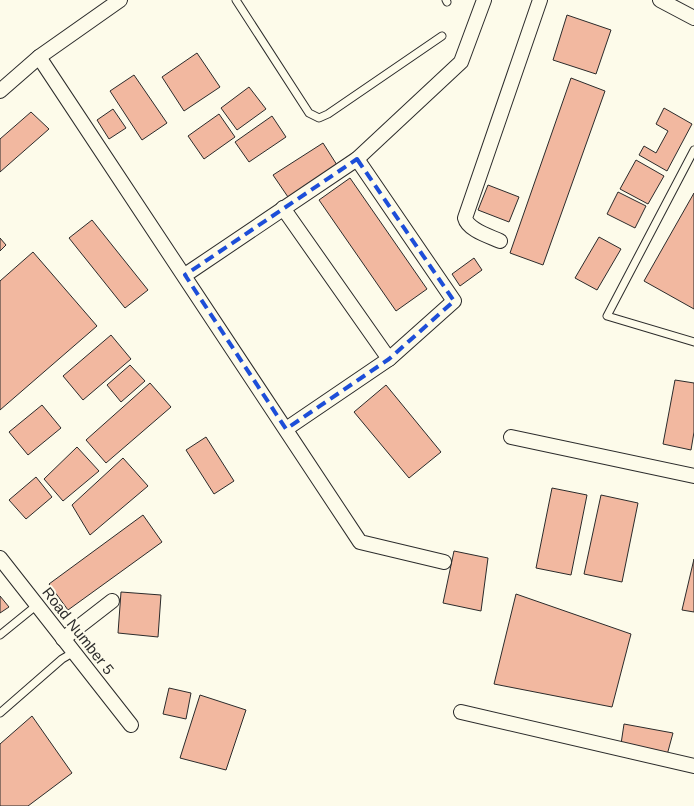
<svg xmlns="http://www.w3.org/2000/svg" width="694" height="806" font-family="Helvetica,sans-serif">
<rect width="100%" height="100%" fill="#fdfbea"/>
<!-- building -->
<g fill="#f2b8a0" stroke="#2b2b2b">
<polygon points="567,15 611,30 596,74 553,60"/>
<polygon points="197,53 220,87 184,111 162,77"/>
<polygon points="134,75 167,123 142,140 110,91"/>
<polygon points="571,78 605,91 543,265 510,253"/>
<polygon points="249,87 266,109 237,130 221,108"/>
<polygon points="664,108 692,124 667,171 639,155 644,146 656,153 668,131 656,124"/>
<polygon points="113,109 126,128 109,139 97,120"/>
<polygon points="31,112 49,129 0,172 0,139"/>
<polygon points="219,114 235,137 204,159 188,136"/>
<polygon points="272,116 286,137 249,162 235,142"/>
<polygon points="323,143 337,165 288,197 273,175"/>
<polygon points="636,160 664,176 648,204 620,189"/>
<polygon points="350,178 427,289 396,311 319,200"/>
<polygon points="488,185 519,197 509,222 478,210"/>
<polygon points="618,192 646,206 635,228 607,214"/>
<polygon points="694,193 694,309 644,281"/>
<polygon points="92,220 148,290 125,308 69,238"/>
<polygon points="599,237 621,249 597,290 575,278"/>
<polygon points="0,238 6,245 0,251"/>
<polygon points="33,252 97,326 0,410 0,281"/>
<polygon points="474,258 482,270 460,286 452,274"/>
<polygon points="111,335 131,359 83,400 63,376"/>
<polygon points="130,365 145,381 121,402 107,385"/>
<polygon points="675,380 694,383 694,432 691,450 663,444"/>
<polygon points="150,383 171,407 106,463 86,440"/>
<polygon points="386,385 441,452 409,478 354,412"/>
<polygon points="42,405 61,428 28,455 9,432"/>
<polygon points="206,437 234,481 214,494 186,450"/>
<polygon points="77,447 99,471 63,501 44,479"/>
<polygon points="123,458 148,486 90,535 72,505"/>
<polygon points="36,477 52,497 26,519 9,500"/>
<polygon points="552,488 587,495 571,575 536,568"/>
<polygon points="601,495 638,503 622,582 584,574"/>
<polygon points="143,515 162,542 68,610 49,584"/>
<polygon points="454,551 488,558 481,611 443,603"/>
<polygon points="694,559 694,612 682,610"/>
<polygon points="121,592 161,595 158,637 118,633"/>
<polygon points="516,594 631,634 612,707 494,684"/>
<polygon points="0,596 9,607 0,613"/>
<polygon points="169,688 191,693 186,719 163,714"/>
<polygon points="200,695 246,710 226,770 180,758"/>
<polygon points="32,716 72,773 28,806 0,806 0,744"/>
<polygon points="624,724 673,733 667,755 621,744"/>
</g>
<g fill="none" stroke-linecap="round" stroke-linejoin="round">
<!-- service casing -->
<g stroke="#2b2b2b" stroke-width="9">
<g id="service">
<polyline points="236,0 309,113 319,118 328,114 442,36"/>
<polyline points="446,0 447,2"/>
<polyline points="694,150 607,316 694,342"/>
<polyline points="0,635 37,605"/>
<polyline points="0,713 62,659 74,652"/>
</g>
</g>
<!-- minor casing -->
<g stroke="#2b2b2b" stroke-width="16">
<g id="minor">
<polyline points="660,0 694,18"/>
<polyline points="39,57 360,542 444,562"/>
<polyline points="0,91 39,57 120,0"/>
<polyline points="283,208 389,359"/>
<path d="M500 241C489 236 468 230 465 218L540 0"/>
<polyline points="185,275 357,159 461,62 484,0"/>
<polyline points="286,429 389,359 454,301 357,159"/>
<polyline points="511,437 694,476"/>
<polyline points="0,558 131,725"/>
<polyline points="63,639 112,601"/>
<polyline points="461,712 694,766"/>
</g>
</g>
<!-- service -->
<use href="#service" stroke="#fdfbea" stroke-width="7"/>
<!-- minor -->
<use href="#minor" stroke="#fdfbea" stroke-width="14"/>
</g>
<!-- marked area -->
<path fill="none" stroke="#1d4ed8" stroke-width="4" stroke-dasharray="10 6" stroke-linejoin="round" d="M357 159 454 301 389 359 286 429 185 275Z"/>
<g text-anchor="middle" stroke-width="4" stroke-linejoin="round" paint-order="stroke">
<!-- street labels -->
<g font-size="15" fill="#2b2b2b" stroke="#fdfbea">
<text transform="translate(78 631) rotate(52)" y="5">Road Number 5</text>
</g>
</g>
</svg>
